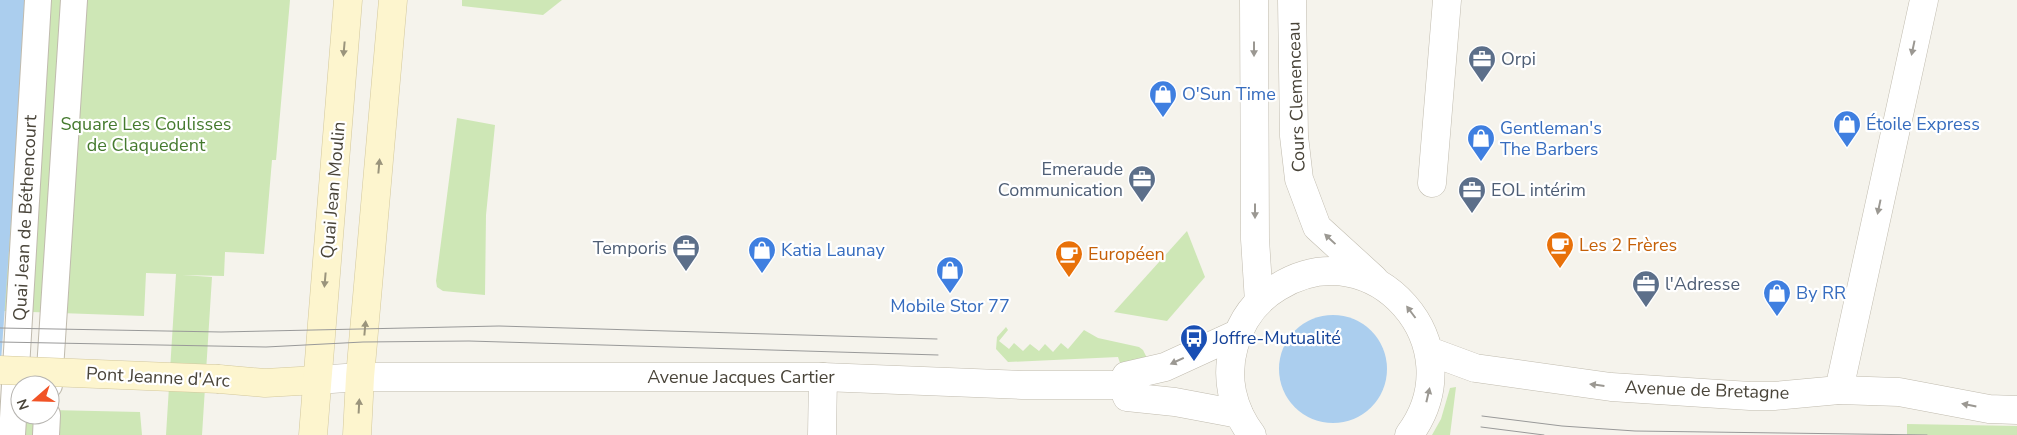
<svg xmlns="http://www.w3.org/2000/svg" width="2017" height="435" font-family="'Nunito Sans',sans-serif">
<rect width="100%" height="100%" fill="#f5f3ec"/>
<!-- green -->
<g fill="#cee7b6">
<polygon points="27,0 290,0 276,160 272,160 264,254 225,252 224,276 182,275 212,277 202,435 166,435 176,274 146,273 144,316 4,311"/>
<polygon points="462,0 562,0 543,15 462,6"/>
<polygon points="457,118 495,125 486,215 485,295 443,291 437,287 436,281"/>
<polygon points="1187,231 1205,277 1167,321 1114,312"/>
<polygon points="1006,327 1008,330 999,341 1009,349 1014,343 1023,351 1030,344 1039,351 1045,344 1053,352 1061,343 1068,349 1084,330 1098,338 1139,347 1143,350 1148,360 1120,363 1118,357 1008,362 996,349 997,337"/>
<polygon points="1456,387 1450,435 1432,435 1441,419 1450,388"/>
<polygon points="0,409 20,410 20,415 50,415 50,410 140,412 142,435 0,435"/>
<polygon points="1907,424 2017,426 2017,435 1907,435"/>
</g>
<!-- water -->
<g fill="#abceee">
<polygon points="0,0 27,0 0,375"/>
<circle cx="1333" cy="369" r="54"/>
</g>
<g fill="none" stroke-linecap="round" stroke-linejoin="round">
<!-- pedestrian casing -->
<g stroke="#c0bbae" stroke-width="28">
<g id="pedestrian">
<polyline points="49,385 74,0"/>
<polyline points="12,435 38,0"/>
<polyline points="46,435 47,415"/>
</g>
</g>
<!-- minor casing -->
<g stroke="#c0bbae" stroke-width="29">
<g id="minor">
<polyline points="1432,183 1447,0"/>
<polyline points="1839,390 1924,0"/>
<polyline points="822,435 823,377"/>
</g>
</g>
<!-- tertiary casing -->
<g stroke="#c0bbae" stroke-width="29">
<g id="tertiary">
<polyline points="1254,0 1255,239 1259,302"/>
<polyline points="1292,0 1294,136 1299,179 1317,227 1374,279"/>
<polyline points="1237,334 1165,367 1126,376 1122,385 1127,397 1175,402 1239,414"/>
<polyline points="1429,351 1475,368 1611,387 1750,396 1774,396 1839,390 1899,392 1989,409 2017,410"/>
<polyline points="317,380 360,377 823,377 1022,385 1122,385"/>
<path d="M1252 435C1232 409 1225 377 1234 346 1241 321 1256 300 1278 287 1374 228 1476 346 1409 435"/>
</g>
</g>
<!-- secondary casing -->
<g stroke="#d3c89d" stroke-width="29">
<g id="secondary">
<polyline points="219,379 265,383 317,380"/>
<polyline points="313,435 348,0"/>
<polyline points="357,435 360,377 393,0"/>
</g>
</g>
<!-- pedestrian -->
<use href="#pedestrian" stroke="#fff" stroke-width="26"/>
<!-- minor -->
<use href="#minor" stroke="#fff" stroke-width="28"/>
<!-- tertiary -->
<use href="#tertiary" stroke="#fff" stroke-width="28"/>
<!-- secondary -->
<use href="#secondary" stroke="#fdf5ce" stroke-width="28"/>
<!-- tram -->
<g stroke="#999" stroke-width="1">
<polyline points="0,328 221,332 499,326 937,339"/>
<polyline points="0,342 266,347 363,342 469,341 938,355"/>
<polyline points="1482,416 1562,426 1635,431 1927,435"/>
<polyline points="1481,427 1544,435"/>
</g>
<!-- secondary-bridge casing -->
<g stroke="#d3c89d" stroke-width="29" stroke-linecap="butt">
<polyline id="secondary-bridge" points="0,370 219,379"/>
</g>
<!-- secondary-bridge -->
<use href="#secondary-bridge" stroke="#fdf5ce" stroke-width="28"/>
</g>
<!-- one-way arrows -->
<defs><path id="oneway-solid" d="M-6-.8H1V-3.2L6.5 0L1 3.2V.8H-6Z" transform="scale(1.25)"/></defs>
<g fill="#9b9892">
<use href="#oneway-solid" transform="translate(1913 48) rotate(102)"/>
<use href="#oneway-solid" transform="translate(1254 49) rotate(90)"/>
<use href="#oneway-solid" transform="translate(1879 207) rotate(102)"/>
<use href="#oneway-solid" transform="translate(1255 211) rotate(90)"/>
<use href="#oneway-solid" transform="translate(1330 239) rotate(-137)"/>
<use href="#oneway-solid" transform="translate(1411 312) rotate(-127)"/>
<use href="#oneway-solid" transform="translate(1177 361) rotate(155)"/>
<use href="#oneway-solid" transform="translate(1597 385) rotate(-173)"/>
<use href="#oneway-solid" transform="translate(1428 395) rotate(-77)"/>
<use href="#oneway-solid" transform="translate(1969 405) rotate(-169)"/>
</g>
<g fill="#9a947c">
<use href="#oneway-solid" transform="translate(344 49) rotate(95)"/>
<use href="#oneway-solid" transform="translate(379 166) rotate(-85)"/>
<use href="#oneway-solid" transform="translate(325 280) rotate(95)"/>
<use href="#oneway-solid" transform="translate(365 328) rotate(-85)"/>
<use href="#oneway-solid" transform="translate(359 406) rotate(-87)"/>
</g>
<!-- icons -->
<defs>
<g id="office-pin" transform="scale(1.4375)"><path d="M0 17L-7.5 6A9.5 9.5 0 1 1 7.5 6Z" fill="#5c6f8a" stroke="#fff"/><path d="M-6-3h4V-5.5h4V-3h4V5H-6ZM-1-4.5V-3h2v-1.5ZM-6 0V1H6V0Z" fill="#fff"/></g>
<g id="shop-pin" transform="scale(1.4375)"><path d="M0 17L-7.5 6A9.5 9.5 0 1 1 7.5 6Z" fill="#3f7fe0" stroke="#fff"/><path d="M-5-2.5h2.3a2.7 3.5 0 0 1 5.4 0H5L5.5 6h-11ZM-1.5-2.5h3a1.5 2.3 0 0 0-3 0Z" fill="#fff"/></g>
<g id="cafe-pin" transform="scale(1.4375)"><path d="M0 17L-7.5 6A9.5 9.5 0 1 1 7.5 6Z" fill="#e8710a" stroke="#fff"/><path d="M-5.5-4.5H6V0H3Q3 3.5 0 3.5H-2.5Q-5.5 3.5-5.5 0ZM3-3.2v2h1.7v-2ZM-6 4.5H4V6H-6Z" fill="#fff"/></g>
<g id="bus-pin" transform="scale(1.4375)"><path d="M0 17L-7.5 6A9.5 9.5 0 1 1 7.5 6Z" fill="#1a4fb4" stroke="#fff"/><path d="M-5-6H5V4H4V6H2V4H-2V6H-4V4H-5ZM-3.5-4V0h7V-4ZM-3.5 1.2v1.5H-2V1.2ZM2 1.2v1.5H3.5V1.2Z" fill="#fff"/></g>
</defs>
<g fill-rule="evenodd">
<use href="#office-pin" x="1482" y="59"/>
<use href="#shop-pin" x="1163" y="94"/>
<use href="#shop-pin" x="1847" y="124"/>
<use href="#shop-pin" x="1481" y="138"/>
<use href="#office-pin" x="1142" y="179"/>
<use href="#office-pin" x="1472" y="190"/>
<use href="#cafe-pin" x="1560" y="245"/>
<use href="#office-pin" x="686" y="248"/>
<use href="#shop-pin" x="762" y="250"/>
<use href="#cafe-pin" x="1069" y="254"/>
<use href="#shop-pin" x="950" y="270"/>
<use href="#office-pin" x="1646" y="284"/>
<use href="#shop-pin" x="1777" y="293"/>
<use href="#bus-pin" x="1194" y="338"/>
</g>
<g text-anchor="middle" stroke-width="4.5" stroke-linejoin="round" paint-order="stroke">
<!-- service labels -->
<g font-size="18" fill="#4e5e75" stroke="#fff" text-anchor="start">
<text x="1501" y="65">Orpi</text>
<text x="1123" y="175" text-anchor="end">Emeraude<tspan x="1123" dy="21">Communication</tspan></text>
<text x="1491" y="196">EOL intérim</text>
<text x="667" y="254" text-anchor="end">Temporis</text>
<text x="1665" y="290">l'Adresse</text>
</g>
<!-- shop labels -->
<g font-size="18" fill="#366cbe" stroke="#fff" text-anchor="start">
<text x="1182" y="100">O'Sun Time</text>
<text x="1866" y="130">Étoile Express</text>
<text x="1500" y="134">Gentleman's<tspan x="1500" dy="21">The Barbers</tspan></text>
<text x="781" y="256">Katia Launay</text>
<text x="1796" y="299">By RR</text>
<text x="950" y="312" text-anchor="middle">Mobile Stor 77</text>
</g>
<!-- street labels -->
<g font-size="18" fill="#494439" stroke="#fff">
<text transform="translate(1296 97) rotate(-92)" y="6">Cours Clemenceau</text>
<text transform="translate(333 190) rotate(-85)" y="6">Quai Jean Moulin</text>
<text transform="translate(25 218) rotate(-87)" y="6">Quai Jean de Béthencourt</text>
<text transform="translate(158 377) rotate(3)" y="6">Pont Jeanne d'Arc</text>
<text x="741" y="383">Avenue Jacques Cartier</text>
<text transform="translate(1707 390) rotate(2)" y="6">Avenue de Bretagne</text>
</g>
<!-- park labels -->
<g font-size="18" fill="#457a2e" stroke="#fff">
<text x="146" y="130">Square Les Coulisses<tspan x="146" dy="21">de Claquedent</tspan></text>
</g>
<!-- food labels -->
<g font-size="18" fill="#c56008" stroke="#fff" text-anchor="start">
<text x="1579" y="251">Les 2 Frères</text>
<text x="1088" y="260">Européen</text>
</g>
<!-- transit labels -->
<g font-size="18" fill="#164399" stroke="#fff" text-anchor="start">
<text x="1213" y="344">Joffre-Mutualité</text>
</g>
</g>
<!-- north arrow -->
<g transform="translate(35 400) rotate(250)"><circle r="24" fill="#ffffff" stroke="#b6b4b0"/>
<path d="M0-4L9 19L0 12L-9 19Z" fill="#f15326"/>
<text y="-8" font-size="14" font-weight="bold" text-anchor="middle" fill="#494439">N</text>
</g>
</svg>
